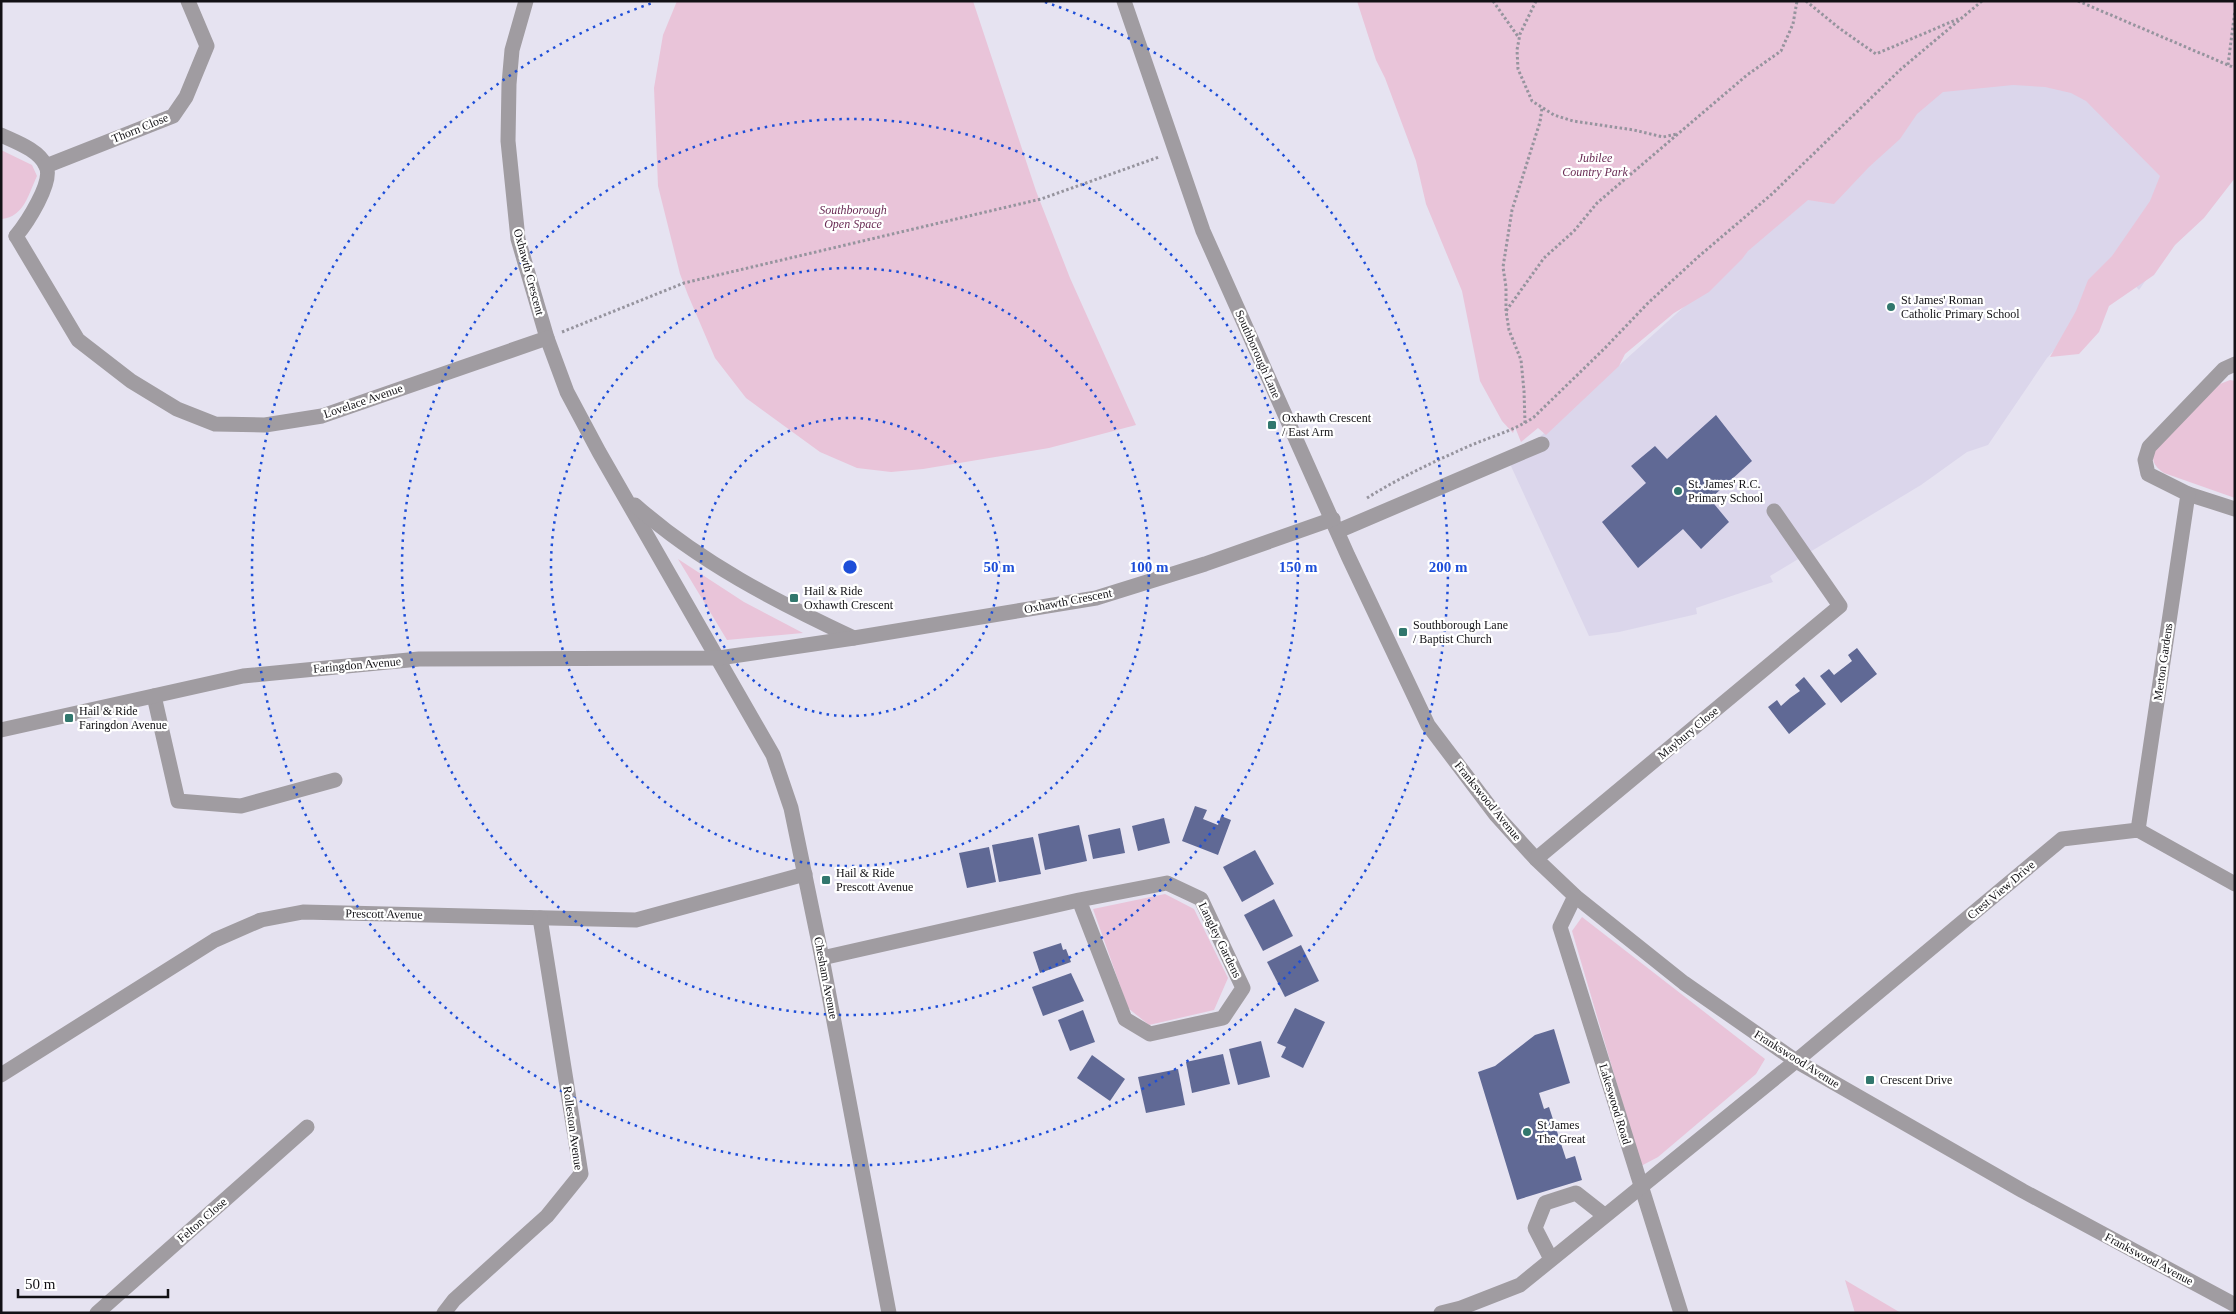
<svg xmlns="http://www.w3.org/2000/svg" width="2236" height="1314" font-family="Georgia,serif">
<rect width="100%" height="100%" fill="#e6e3f1"/>
<!-- built -->
<polygon fill="#dbd6eb" points="2017,6 2202,199 2139,290 2129,279 2079,324 2047,358 1988,445 1967,452 1921,485 1770,576 1773,582 1696,608 1697,614 1619,632 1589,636 1510,464"/>
<!-- green -->
<g fill="#e9c4d9">
<polygon points="677,1 973,1 1036,191 1070,278 1136,425 1049,448 923,469 891,472 857,468 820,452 746,398 715,358 688,295 680,274 658,186 654,88 663,35"/>
<polygon points="1357,1 2235,1 2235,178 2204,218 2175,245 2154,275 2109,306 2099,332 2079,354 2050,357 2076,311 2088,280 2112,256 2150,201 2160,176 2086,101 2071,93 2045,87 2013,85 1943,92 1917,114 1900,139 1869,167 1834,204 1808,200 1748,251 1742,259 1709,292 1674,313 1625,354 1619,366 1546,435 1538,428 1521,442 1515,427 1513,433 1502,421 1480,381 1462,291 1426,204 1416,161 1385,78 1376,60"/>
<path d="M1 150 32 165 37 176C29 193 24 217 2 219Z"/>
<path d="M2230 380 2235 381V498L2164 473C2153 466 2150 458 2156 446L2220 384Z"/>
<polygon points="678,559 744,602 803,633 727,640"/>
<polygon points="1165,894 1194,909 1228,978 1214,1010 1149,1025 1128,1008 1093,909"/>
<polygon points="1582,917 1765,1059 1756,1074 1658,1157 1641,1166 1572,931"/>
<polygon points="1845,1280 1901,1313 1855,1313"/>
</g>
<!-- building -->
<g fill="#606995">
<polygon points="1716,415 1752,461 1710,499 1729,522 1701,549 1683,529 1638,568 1602,522 1646,483 1631,466 1655,446 1667,459"/>
<polygon points="1857,648 1877,674 1841,703 1820,676 1829,669 1834,675 1852,661 1848,655"/>
<polygon points="1804,677 1826,704 1789,734 1768,707 1777,700 1781,706 1790,698 1800,691 1795,685"/>
<polygon points="1195,806 1207,810 1203,819 1218,825 1221,816 1231,820 1218,855 1182,841"/>
<polygon points="1164,818 1170,843 1138,851 1132,826"/>
<polygon points="1079,825 1087,861 1045,870 1038,834"/>
<polygon points="1120,828 1125,853 1093,859 1088,835"/>
<polygon points="1033,837 1041,874 999,882 992,845"/>
<polygon points="989,847 996,882 967,888 959,853"/>
<polygon points="1255,850 1274,884 1242,902 1223,867"/>
<polygon points="1274,899 1293,936 1263,951 1244,915"/>
<polygon points="1061,943 1063,950 1066,949 1071,962 1040,973 1033,952"/>
<polygon points="1301,945 1319,981 1285,997 1267,962"/>
<polygon points="1071,973 1084,1001 1043,1016 1032,987"/>
<polygon points="1295,1008 1325,1022 1303,1068 1281,1057 1286,1047 1277,1043"/>
<polygon points="1083,1010 1095,1042 1070,1051 1058,1020"/>
<polygon points="1554,1029 1570,1083 1539,1093 1544,1109 1549,1107 1566,1159 1575,1156 1582,1180 1517,1200 1478,1072 1495,1066 1535,1035"/>
<polygon points="1261,1041 1270,1077 1238,1085 1229,1049"/>
<polygon points="1223,1054 1230,1084 1192,1093 1186,1062"/>
<polygon points="1092,1055 1125,1079 1110,1101 1077,1078"/>
<polygon points="1178,1069 1185,1105 1146,1113 1138,1077"/>
</g>
<g fill="none" stroke-linecap="round" stroke-linejoin="round">
<!-- path -->
<g stroke="#96949e" stroke-width="3" stroke-dasharray="2.5 2.5" stroke-linecap="butt">
<polyline points="1493,1 1519,38"/>
<polyline points="1536,1 1520,34 1517,50 1518,69 1532,101 1554,115 1573,121 1634,130 1663,137 1677,134"/>
<polyline points="1806,1 1839,28 1876,54 1958,19"/>
<polyline points="2078,1 2235,68"/>
<polyline points="2228,65 2235,10"/>
<polyline points="1506,311 1506,287 1503,267 1512,210 1540,122 1542,108"/>
<polyline points="562,332 684,283 1041,199 1159,157"/>
<polyline points="1525,423 1524,391 1521,360 1509,330 1506,311 1544,258 1574,231 1597,203 1747,75 1781,51 1793,24 1797,1"/>
<path d="M1367 498C1399 478 1433 462 1467 447 1489 437 1514 431 1534 417L1605 348 1648 303 1698 257 1772 194 1901 69 1982 1"/>
</g>
<!-- minor -->
<g stroke="#a09ca1" stroke-width="15">
<polyline points="526,1 512,50 509,84 508,141 518,239 547,338 567,392 599,452 773,755 791,808 822,958 889,1313"/>
<polyline points="1124,1 1203,231 1348,556 1428,725 1496,815 1536,859 1575,896 1684,983 1796,1061 2023,1191 2235,1305"/>
<path d="M1 135C16 142 39 150 46 166 54 182 26 224 16 236"/>
<polyline points="46,166 173,116 186,97 207,46 188,1"/>
<polyline points="16,236 78,340 131,381 177,409 215,424 265,425 322,416 547,338"/>
<polyline points="2188,494 2235,509"/>
<path d="M635 505C699 562 777 602 854 638"/>
<polyline points="1338,531 1542,444"/>
<polyline points="154,696 178,801 241,806 335,780"/>
<polyline points="1,730 243,676 419,659 719,658 854,638 1096,598 1205,564 1333,519"/>
<polyline points="2138,830 2188,494 2148,474 2145,460 2149,447 2224,369 2235,364"/>
<polyline points="1536,859 1840,606 1774,511"/>
<polyline points="1575,896 1560,927 1681,1313"/>
<polyline points="822,958 1079,900 1167,883 1201,899 1243,988 1223,1018 1150,1034 1125,1019 1079,900"/>
<polyline points="1,1075 215,940 261,920 303,912 636,920 805,874"/>
<polyline points="1551,1259 1535,1228 1545,1203 1576,1193 1604,1215"/>
<polyline points="97,1313 307,1127"/>
<polyline points="444,1313 454,1300 547,1216 581,1174 540,918"/>
<polyline points="1441,1313 1461,1308 1520,1285 1796,1061 2062,839 2138,830 2235,884"/>
</g>
</g>
<!-- distance rings -->
<g fill="none" stroke="#1d4ed8" stroke-width="2.5" stroke-dasharray="2.5 5">
<circle cx="850" cy="567" r="149"/>
<circle cx="850" cy="567" r="299"/>
<circle cx="850" cy="567" r="448"/>
<path d="M1045 2A598 598 0 1 1 655 2"/>
</g>
<!-- markers -->
<g fill="#31776d" stroke="#fff" stroke-width="2">
<circle cx="1891" cy="307" r="5"/>
<rect x="1267" y="420" width="10" height="10" rx="2.5"/>
<circle cx="1678" cy="491" r="5"/>
<rect x="789" y="593" width="10" height="10" rx="2.5"/>
<rect x="1398" y="627" width="10" height="10" rx="2.5"/>
<rect x="64" y="713" width="10" height="10" rx="2.5"/>
<rect x="821" y="875" width="10" height="10" rx="2.5"/>
<rect x="1865" y="1075" width="10" height="10" rx="2.5"/>
<circle cx="1527" cy="1132" r="5"/>
</g>
<g text-anchor="middle" stroke-width="4.5" stroke-linejoin="round" paint-order="stroke">
<!-- street labels -->
<g font-size="12" fill="#121115" stroke="#fff">
<text transform="translate(140 128) rotate(-22)" y="4">Thorn Close</text>
<text transform="translate(529 272) rotate(75)" y="4">Oxhawth Crescent</text>
<text transform="translate(1258 354) rotate(66)" y="4">Southborough Lane</text>
<text transform="translate(363 401) rotate(-19)" y="4">Lovelace Avenue</text>
<text transform="translate(1068 601) rotate(-11)" y="4">Oxhawth Crescent</text>
<text transform="translate(2163 662) rotate(-82)" y="4">Merton Gardens</text>
<text transform="translate(357 665) rotate(-5)" y="4">Faringdon Avenue</text>
<text transform="translate(1688 733) rotate(-40)" y="4">Maybury Close</text>
<text transform="translate(1488 801) rotate(51)" y="4">Frankswood Avenue</text>
<text transform="translate(2001 890) rotate(-40)" y="4">Crest View Drive</text>
<text transform="translate(384 914) rotate(1)" y="4">Prescott Avenue</text>
<text transform="translate(1220 940) rotate(64)" y="4">Langley Gardens</text>
<text transform="translate(826 978) rotate(79)" y="4">Chesham Avenue</text>
<text transform="translate(1797 1059) rotate(32)" y="4">Frankswood Avenue</text>
<text transform="translate(1615 1104) rotate(73)" y="4">Lakeswood Road</text>
<text transform="translate(573 1128) rotate(82)" y="4">Rolleston Avenue</text>
<text transform="translate(202 1220) rotate(-41)" y="4">Felton Close</text>
<text transform="translate(2149 1259) rotate(28)" y="4">Frankswood Avenue</text>
</g>
<!-- park labels -->
<g font-size="12" font-style="italic" fill="#6a2d55" stroke="#fff">
<text x="1595" y="162">Jubilee<tspan x="1595" dy="14">Country Park</tspan></text>
<text x="853" y="214">Southborough<tspan x="853" dy="14">Open Space</tspan></text>
</g>
<!-- poi labels -->
<g font-size="12" fill="#121115" stroke="#fff" text-anchor="start">
<text x="1901" y="304">St James' Roman<tspan x="1901" dy="14">Catholic Primary School</tspan></text>
<text x="1282" y="422">Oxhawth Crescent<tspan x="1282" dy="14">/ East Arm</tspan></text>
<text x="1688" y="488">St. James' R.C.<tspan x="1688" dy="14">Primary School</tspan></text>
<text x="804" y="595">Hail &amp; Ride<tspan x="804" dy="14">Oxhawth Crescent</tspan></text>
<text x="1413" y="629">Southborough Lane<tspan x="1413" dy="14">/ Baptist Church</tspan></text>
<text x="79" y="715">Hail &amp; Ride<tspan x="79" dy="14">Faringdon Avenue</tspan></text>
<text x="836" y="877">Hail &amp; Ride<tspan x="836" dy="14">Prescott Avenue</tspan></text>
<text x="1880" y="1084">Crescent Drive</text>
<text x="1537" y="1129">St James<tspan x="1537" dy="14">The Great</tspan></text>
</g>
</g>
<circle cx="850" cy="567" r="8" fill="#1d4ed8" stroke="#fff" stroke-width="2.5"/>
<g font-size="15" text-anchor="middle" font-weight="bold" fill="#1d4ed8" stroke="#fff" stroke-width="4.5" stroke-linejoin="round" paint-order="stroke">
<text x="999" y="572">50 m</text>
<text x="1149" y="572">100 m</text>
<text x="1298" y="572">150 m</text>
<text x="1448" y="572">200 m</text>
</g>
<!-- border -->
<rect width="2236" height="1314" fill="none" stroke="#121115" stroke-width="5"/>
<!-- scale -->
<path d="M18 1289v8h150v-8" fill="none" stroke="#121115" stroke-width="2.5"/>
<text x="25" y="1289" font-size="15" fill="#121115" stroke="#ffffff" stroke-width="4" paint-order="stroke">50 m</text>
</svg>
